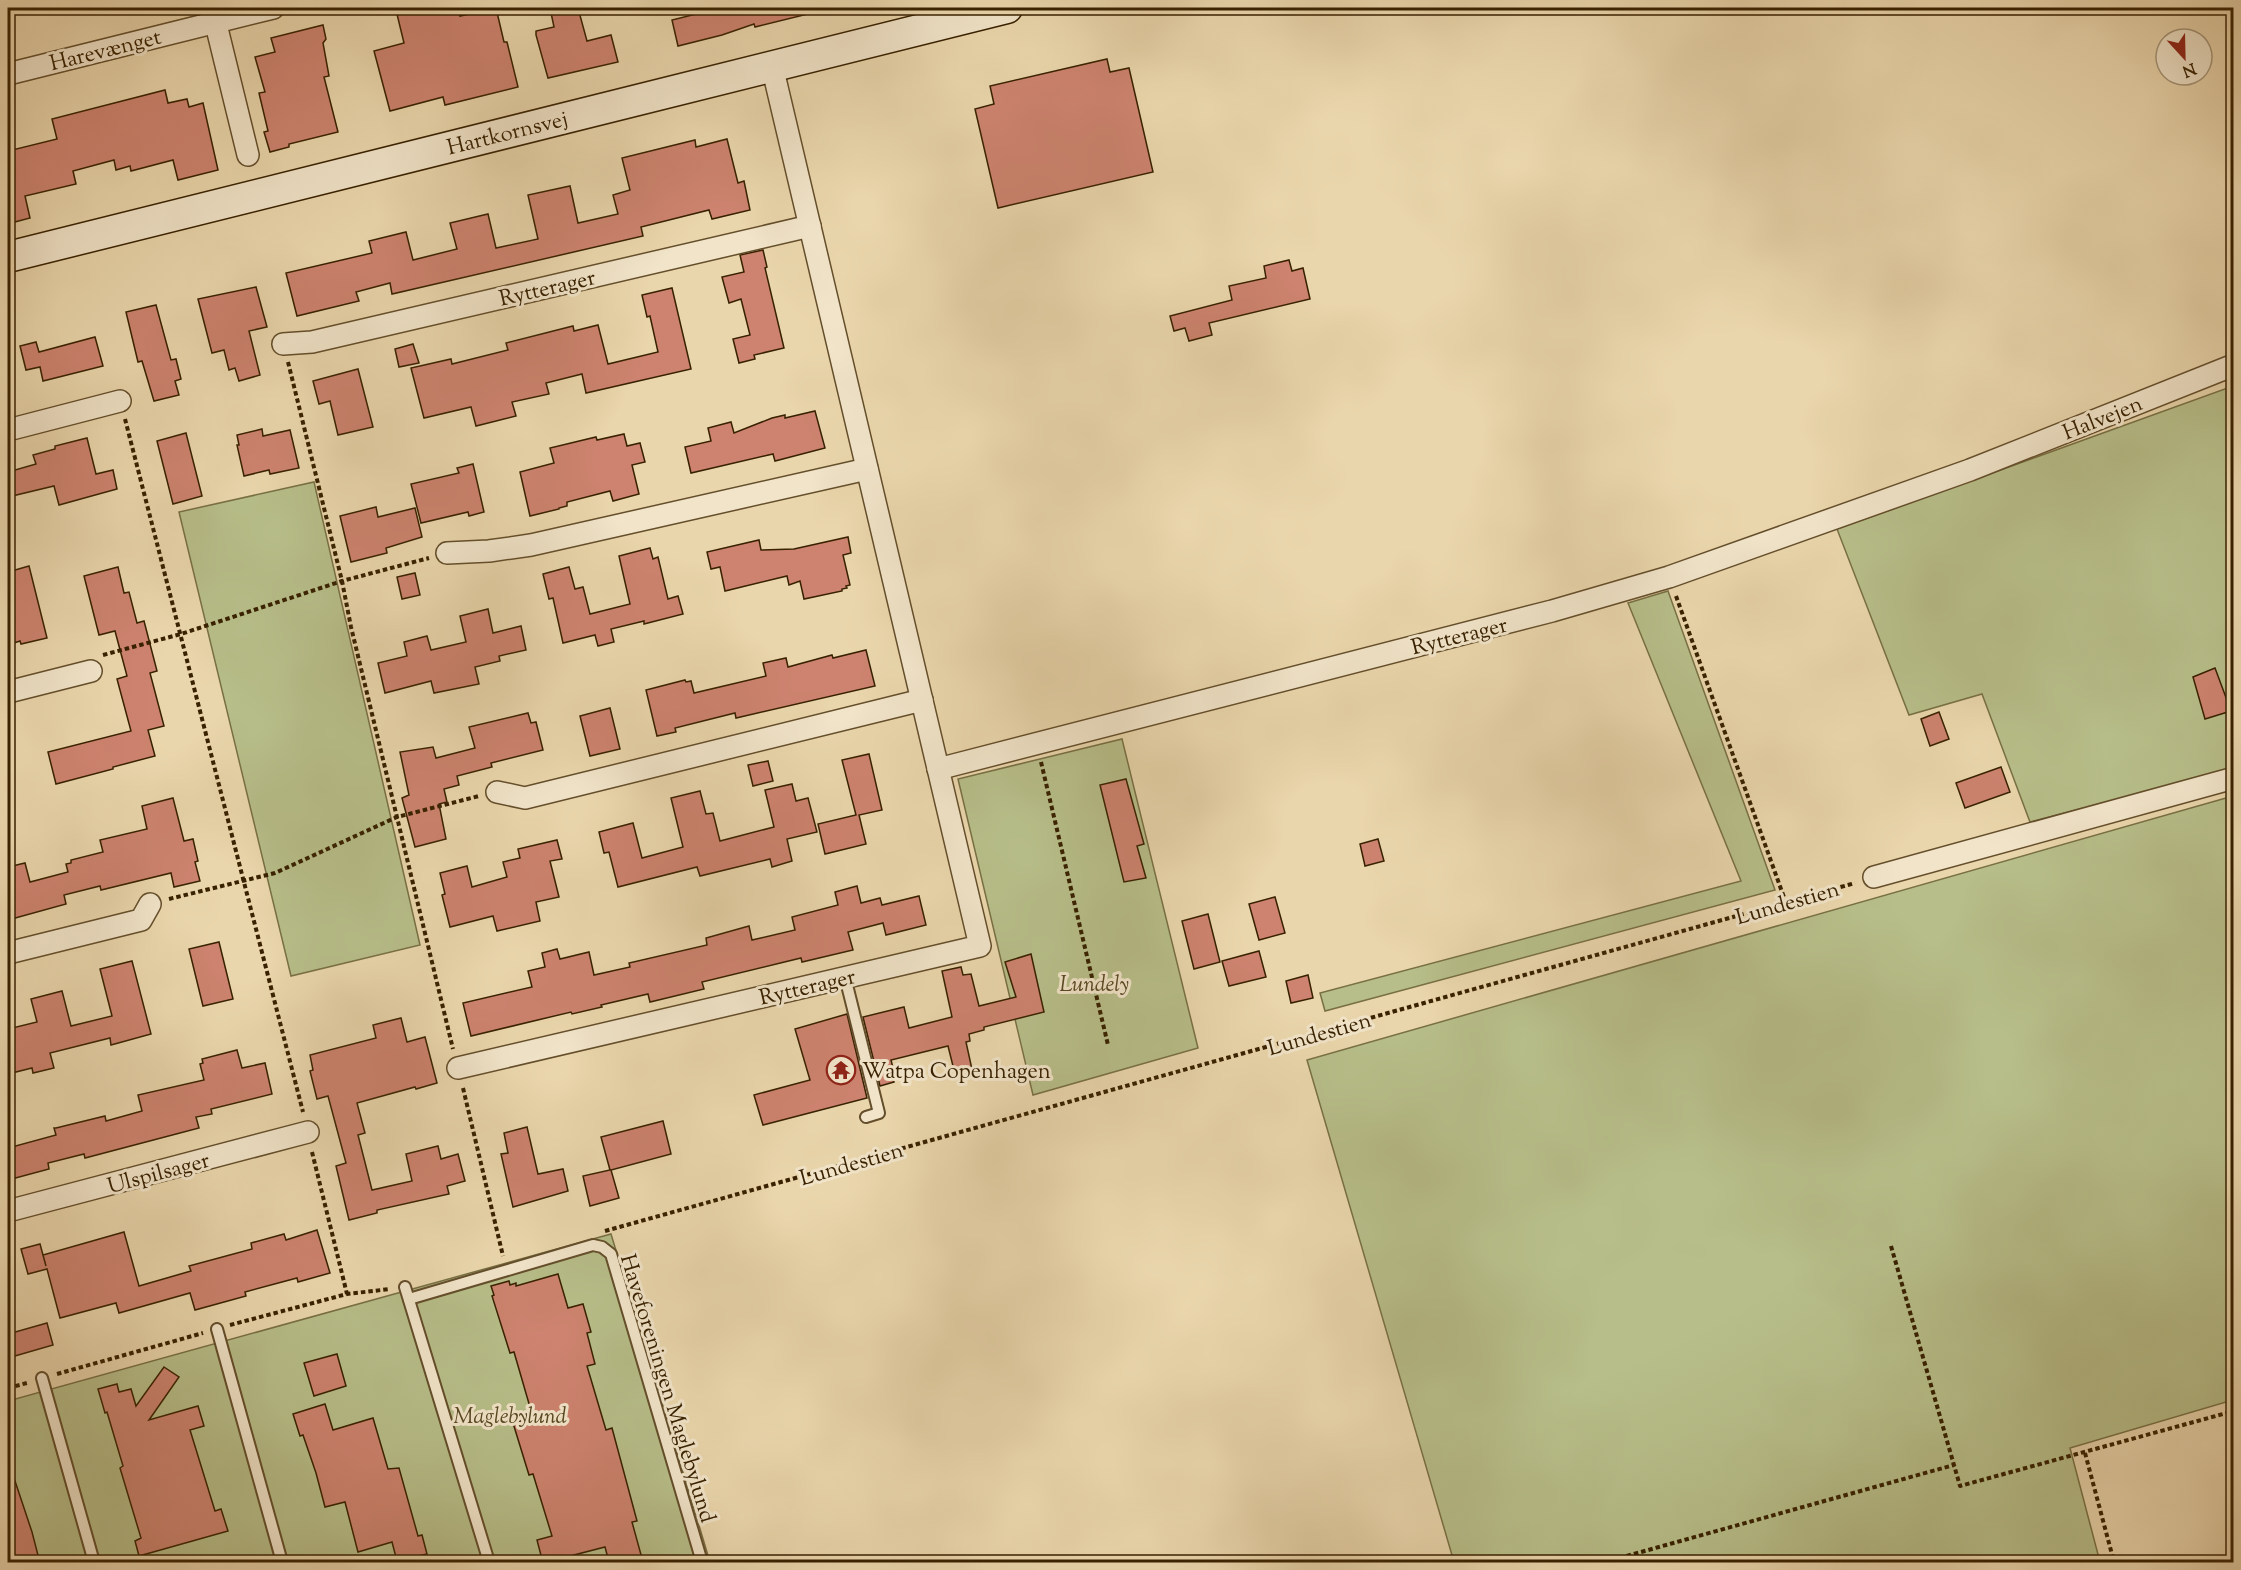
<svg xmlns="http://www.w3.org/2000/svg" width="2241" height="1570" font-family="'Sorts Mill Goudy',serif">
<rect width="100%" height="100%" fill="#ead6ac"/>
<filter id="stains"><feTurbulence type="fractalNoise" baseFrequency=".00333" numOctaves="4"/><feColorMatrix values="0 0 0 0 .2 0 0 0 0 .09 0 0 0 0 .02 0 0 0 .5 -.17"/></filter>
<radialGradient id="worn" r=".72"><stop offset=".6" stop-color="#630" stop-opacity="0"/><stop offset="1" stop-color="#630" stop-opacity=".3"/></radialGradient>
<!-- green -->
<g fill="#b7be89" stroke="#787044" stroke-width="1.5">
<polygon points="2233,386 2233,769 2030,822 1982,694 1909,715 1837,529"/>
<polygon points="314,482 420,945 291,976 179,512"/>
<polygon points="1668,591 1775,890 1325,1011 1320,993 1741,881 1628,603"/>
<polygon points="1122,739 1198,1048 1033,1095 958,779"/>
<polygon points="2233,796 2233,1400 2070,1448 2100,1562 1454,1562 1307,1060"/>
<polygon points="611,1234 710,1562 8,1562 8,1401"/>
</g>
<!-- building -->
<g fill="#cd836f" stroke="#382100" stroke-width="1.5">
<polygon points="405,8 458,8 460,16 496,8 504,42 507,42 518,87 445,105 443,97 390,111 374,51 404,43 396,10"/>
<polygon points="550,8 578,8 587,41 611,35 618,62 548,78 536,35 536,31 554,27"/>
<polygon points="720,8 807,8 808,14 755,27 754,24 722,35 678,46 672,20"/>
<polygon points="323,25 326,39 323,43 329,76 324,77 338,132 289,144 289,147 270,152 264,132 268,131 259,93 265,92 255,57 275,52 271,38"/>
<polygon points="1107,59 1110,72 1129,68 1153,172 998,208 975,109 994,104 990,86"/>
<polygon points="165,90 168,103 187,99 189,107 203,103 218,170 178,180 173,160 131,171 130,166 116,170 114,160 73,171 76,184 25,196 30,218 11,223 8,211 8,194 11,193 8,178 8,151 57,139 52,119"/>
<polygon points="727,139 738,183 744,181 750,210 712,219 709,210 641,227 643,236 392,294 390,283 356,292 359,301 297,316 286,273 372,253 369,241 406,232 413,260 457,249 450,223 488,214 496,248 538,239 528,195 570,186 578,223 618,214 613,195 630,190 622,158 695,140 696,147"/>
<polygon points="763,250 767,267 765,268 784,348 754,355 755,359 739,363 733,339 750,335 741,299 729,303 722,277 744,272 740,255"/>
<polygon points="1289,260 1292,271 1303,268 1310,299 1209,323 1212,335 1189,341 1185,328 1174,331 1170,316 1232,300 1229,286 1266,278 1264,266"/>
<polygon points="256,287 267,327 249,331 260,375 239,381 235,368 229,370 224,350 212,353 198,299"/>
<polygon points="672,288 691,369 586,393 582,374 546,383 549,394 512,402 516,416 476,426 471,407 424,418 411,368 451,359 452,364 508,350 506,343 573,326 574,331 598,325 608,364 658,352 650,316 647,317 642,295"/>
<polygon points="156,305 171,360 176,359 181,379 175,381 179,395 154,401 142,361 138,362 126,312"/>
<polygon points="95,337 103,366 43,381 40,367 26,370 20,346 36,342 39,352"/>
<polygon points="413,344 419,363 399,367 395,349"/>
<polygon points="358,369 373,427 338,435 330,401 319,404 313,381"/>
<polygon points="815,411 825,448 775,461 773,454 691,473 685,447 711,441 708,428 731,422 734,433 772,418 785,415 785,418"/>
<polygon points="262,429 263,436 290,430 299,468 270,474 269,470 244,476 237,445 239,445 237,435"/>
<polygon points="186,433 202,496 173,504 157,441"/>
<polygon points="624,434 627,446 640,443 645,462 632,465 639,494 613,501 610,491 567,502 567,506 559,508 559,509 530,516 520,472 554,463 550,448 596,437 597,440"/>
<polygon points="87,438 96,474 113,470 117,489 59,505 54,486 8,497 8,472 36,464 33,455 55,449 55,446"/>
<polygon points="473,464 484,512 469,516 468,512 421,523 411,484 459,473 457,468"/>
<polygon points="376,507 378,517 415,508 422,537 386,548 387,553 351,562 340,516"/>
<polygon points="848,537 851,553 843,555 850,585 846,586 847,588 842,589 842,591 804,599 800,581 789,585 787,576 725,591 720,567 711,569 707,552 759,540 761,550 794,549"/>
<polygon points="650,548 653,559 658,557 668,599 678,596 683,614 644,624 644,621 611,629 614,642 598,646 595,635 563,643 553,598 549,599 543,574 569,567 575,589 583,587 590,614 630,604 619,556"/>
<polygon points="29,566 47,638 21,644 20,641 8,645 8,572"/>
<polygon points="118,567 124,593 129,592 137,623 144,621 157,671 150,673 164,726 148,730 155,756 113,767 113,769 56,784 48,752 131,731 117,679 127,676 115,631 99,635 84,576"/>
<polygon points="415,573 420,595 402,599 397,577"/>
<polygon points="488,609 493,633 521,626 526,650 499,656 500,661 475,667 479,684 434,693 431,681 385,693 378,663 407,656 404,642 427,636 431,650 466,642 460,616"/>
<polygon points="866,650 875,686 736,718 735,713 675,728 676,732 657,736 646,690 685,680 686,682 691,681 694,693 766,676 763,663 786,658 788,667 832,655 833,658"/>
<polygon points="2215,668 2231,711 2205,719 2193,677"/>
<polygon points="610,708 620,749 590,756 580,716"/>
<polygon points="1939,712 1949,739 1930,746 1921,719"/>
<polygon points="528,713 531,723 536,722 543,750 491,763 492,767 457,776 459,785 444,789 447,802 439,804 446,839 415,847 402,798 409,795 400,752 433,747 436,758 475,748 469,727"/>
<polygon points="869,754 882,810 859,815 866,844 825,854 818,824 856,815 842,760"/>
<polygon points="768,761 773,781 753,786 748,765"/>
<polygon points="2001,767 2010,792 1965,808 1956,783"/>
<polygon points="1126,779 1144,844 1137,846 1146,878 1124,882 1100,785"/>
<polygon points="792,784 796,801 808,798 817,832 787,839 792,861 772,867 770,859 700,876 697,867 618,887 609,852 604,853 599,832 633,823 642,858 683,847 671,798 700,791 706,814 713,813 720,841 774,827 765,790"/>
<polygon points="173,798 184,841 193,839 198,861 195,862 200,881 174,887 171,873 101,890 100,886 64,895 66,904 8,920 8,867 25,863 30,882 68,872 66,864 71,863 71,860 103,852 100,840 147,829 142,806"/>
<polygon points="1378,839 1384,861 1365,866 1360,844"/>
<polygon points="557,840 562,859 550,861 559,897 536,902 540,921 497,931 493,916 450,927 442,895 445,894 440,873 467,866 472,887 507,877 503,862 520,858 518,849"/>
<polygon points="857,886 861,903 880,898 882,905 919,896 926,925 886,935 883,923 848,932 853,950 802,962 801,958 702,982 704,989 650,1002 648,994 601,1005 602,1007 572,1014 571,1012 471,1036 463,1003 532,987 528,971 545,967 542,953 557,949 560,959 589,952 594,975 630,967 629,963 707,945 706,938 749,926 752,940 795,930 792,917 838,905 835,892"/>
<polygon points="1275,897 1285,933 1259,940 1249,904"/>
<polygon points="1208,914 1220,962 1194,969 1182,921"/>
<polygon points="219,942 233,999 203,1006 189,949"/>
<polygon points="1259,951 1266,977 1229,986 1222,961"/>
<polygon points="1031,954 1044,1012 984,1027 984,1030 969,1034 970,1041 966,1042 973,1074 956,1078 948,1046 891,1060 895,1076 892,1076 894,1082 880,1086 863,1017 904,1007 909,1028 952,1017 942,971 961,967 963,975 971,974 979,1006 1016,997 1005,962"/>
<polygon points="132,961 151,1034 111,1045 110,1038 50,1053 54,1068 33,1073 32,1068 8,1074 8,1029 37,1022 31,999 62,991 71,1026 112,1016 100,969"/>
<polygon points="1308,975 1313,998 1291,1003 1286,981"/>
<polygon points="847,1014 867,1098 763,1125 754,1095 810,1080 795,1029"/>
<polygon points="401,1018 407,1042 425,1037 437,1083 416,1089 415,1087 357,1103 365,1133 358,1135 372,1190 412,1181 406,1154 438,1146 441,1159 458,1154 465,1181 447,1186 449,1194 377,1210 377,1213 349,1220 336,1166 346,1163 328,1096 317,1099 310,1071 313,1070 310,1055 376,1038 373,1025"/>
<polygon points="237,1050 242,1068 265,1063 272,1094 211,1109 212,1114 196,1117 199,1128 85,1158 84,1154 48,1163 49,1169 8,1180 8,1148 56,1135 54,1128 56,1128 105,1116 106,1121 142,1111 138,1095 204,1080 200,1064 203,1063 202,1059"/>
<polygon points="663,1121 671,1154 611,1170 619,1198 590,1206 583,1176 610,1170 601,1137"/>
<polygon points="527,1127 538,1174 563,1169 568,1191 513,1207 501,1154 508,1153 504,1133"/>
<polygon points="317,1230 330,1273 298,1282 297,1278 245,1292 246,1296 195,1310 190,1293 119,1313 116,1303 60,1318 47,1269 28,1274 21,1249 40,1244 46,1266 43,1255 124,1232 139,1286 191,1271 189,1266 252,1249 251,1243 284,1234 286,1240"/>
<polygon points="558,1274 568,1308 583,1304 591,1332 587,1333 595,1364 587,1366 606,1430 612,1428 637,1521 632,1522 643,1562 609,1562 605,1547 543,1563 537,1540 552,1536 533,1474 529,1475 513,1423 531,1418 532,1414 514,1352 510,1353 492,1296 494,1295 491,1286 509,1281 510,1285 516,1283 516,1286"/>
<polygon points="47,1323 53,1345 8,1358 8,1334"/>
<polygon points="337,1354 346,1386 314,1396 304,1363"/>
<polygon points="164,1367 179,1377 149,1420 198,1406 204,1426 190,1430 215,1511 221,1509 228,1531 139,1556 135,1541 141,1538 120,1468 123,1466 107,1412 105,1413 98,1389 117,1384 119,1392 131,1389 136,1406"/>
<polygon points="325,1404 333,1430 373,1418 388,1469 399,1468 418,1536 422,1535 427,1554 397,1561 392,1542 358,1552 345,1502 325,1507 316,1473 303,1435 300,1436 293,1414"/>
<polygon points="11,1469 32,1532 40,1563 8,1563 8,1536 13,1535 8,1518 8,1470"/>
</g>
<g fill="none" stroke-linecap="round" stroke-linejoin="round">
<!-- lane casing -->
<g stroke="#644e2b" stroke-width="14">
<g id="lane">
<polyline points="845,977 879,1113 866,1117"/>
<polyline points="405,1287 489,1562"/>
<polyline points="409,1299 593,1245 602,1247 611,1254 702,1562"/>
<polyline points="217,1329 282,1562"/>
<polyline points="42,1378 94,1562"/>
</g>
</g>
<!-- street casing -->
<g stroke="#644e2b" stroke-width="24">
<g id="street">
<polyline points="212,8 248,155"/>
<polyline points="8,74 273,8"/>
<polyline points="283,344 312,342 810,226"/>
<polyline points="8,430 120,401"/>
<polyline points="447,553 489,551 531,545 867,469"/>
<polyline points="8,692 91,671"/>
<polyline points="938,769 1552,611 1669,577 1970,470 2234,365"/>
<polyline points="497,792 525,798 922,700"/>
<polyline points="1874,877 2234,778"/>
<polyline points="8,953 141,920 150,904"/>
<polyline points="458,1068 980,946 772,66"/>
<polyline points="8,1211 308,1132"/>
</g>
</g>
<!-- secondary casing -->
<g stroke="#382100" stroke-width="33">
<polyline id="secondary" points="8,257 1007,8"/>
</g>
<!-- path -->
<g stroke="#382100" stroke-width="4" stroke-dasharray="4.5 3" stroke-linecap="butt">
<polyline points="288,362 342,581 351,627 453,1049"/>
<polyline points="125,419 303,1112"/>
<polyline points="1676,596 1786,903"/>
<polyline points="103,655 181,634 342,581 429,558"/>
<polyline points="1041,762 1108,1045"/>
<polyline points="169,899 275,873 397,817 479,796"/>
<polyline points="463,1088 503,1256"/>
<polyline points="312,1152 347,1294"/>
<polyline points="605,1231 1855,883"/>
<polyline points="1891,1246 1960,1486 2234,1411"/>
<polyline points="230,1325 347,1294 390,1289"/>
<polyline points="57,1374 203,1333"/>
<polyline points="8,1388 27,1383"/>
<polyline points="2085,1453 2114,1562"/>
<polyline points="1605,1562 1954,1465"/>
</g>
<!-- lane -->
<use href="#lane" stroke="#f1e4c9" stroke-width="10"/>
<!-- street -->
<use href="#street" stroke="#f1e4c9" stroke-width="21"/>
<!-- secondary -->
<use href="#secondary" stroke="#f1e4c9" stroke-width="30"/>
</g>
<!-- icons -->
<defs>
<g id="temple-ring" transform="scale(1.5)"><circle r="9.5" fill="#f1e4c9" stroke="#8f2418" stroke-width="1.5"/><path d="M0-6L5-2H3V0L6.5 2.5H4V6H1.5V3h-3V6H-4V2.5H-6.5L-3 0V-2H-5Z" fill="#8f2418"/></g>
</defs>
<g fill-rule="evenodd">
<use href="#temple-ring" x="841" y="1070"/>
</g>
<g text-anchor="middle" stroke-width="6" stroke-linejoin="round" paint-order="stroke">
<!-- street labels -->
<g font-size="22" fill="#382100" stroke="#f1e4c9">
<text transform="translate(105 49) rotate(-14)" y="8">Harevænget</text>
<text transform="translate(507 132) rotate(-14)" y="8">Hartkornsvej</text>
<text transform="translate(547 287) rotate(-13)" y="8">Rytterager</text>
<text transform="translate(2102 417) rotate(-22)" y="8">Halvejen</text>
<text transform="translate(1459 635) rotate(-14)" y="8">Rytterager</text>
<text transform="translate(1787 902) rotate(-16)" y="8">Lundestien</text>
<text transform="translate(807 986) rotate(-13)" y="8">Rytterager</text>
<text transform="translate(1319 1033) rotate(-16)" y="8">Lundestien</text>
<text transform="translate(851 1163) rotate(-16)" y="8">Lundestien</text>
<text transform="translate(158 1172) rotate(-15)" y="8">Ulspilsager</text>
<text transform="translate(669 1388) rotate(73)" y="8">Haveforeningen Maglebylund</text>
</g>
<!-- park labels -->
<g font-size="22" font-style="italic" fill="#584822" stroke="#f1e4c9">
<text x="1094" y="991">Lundely</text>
<text x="510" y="1423">Maglebylund</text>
</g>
<!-- poi labels -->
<g font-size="22" fill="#382100" stroke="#f1e4c9" text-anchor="start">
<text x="862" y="1078">Watpa Copenhagen</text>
</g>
</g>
<!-- margin -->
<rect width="2241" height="1570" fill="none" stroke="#ead6ac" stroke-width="30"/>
<rect x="9" y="9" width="2223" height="1552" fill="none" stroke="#382100" stroke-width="3"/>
<rect x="15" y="15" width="2211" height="1540" fill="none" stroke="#382100" stroke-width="1.5"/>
<!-- north arrow -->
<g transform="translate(2184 57) rotate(158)"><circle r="28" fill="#f1e4c9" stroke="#a79679" stroke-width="1.5"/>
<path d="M0-4.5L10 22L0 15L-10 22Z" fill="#8f2418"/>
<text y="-9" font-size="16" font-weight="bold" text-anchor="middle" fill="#382100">N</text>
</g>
<rect width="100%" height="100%" filter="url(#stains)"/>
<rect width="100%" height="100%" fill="url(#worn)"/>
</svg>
